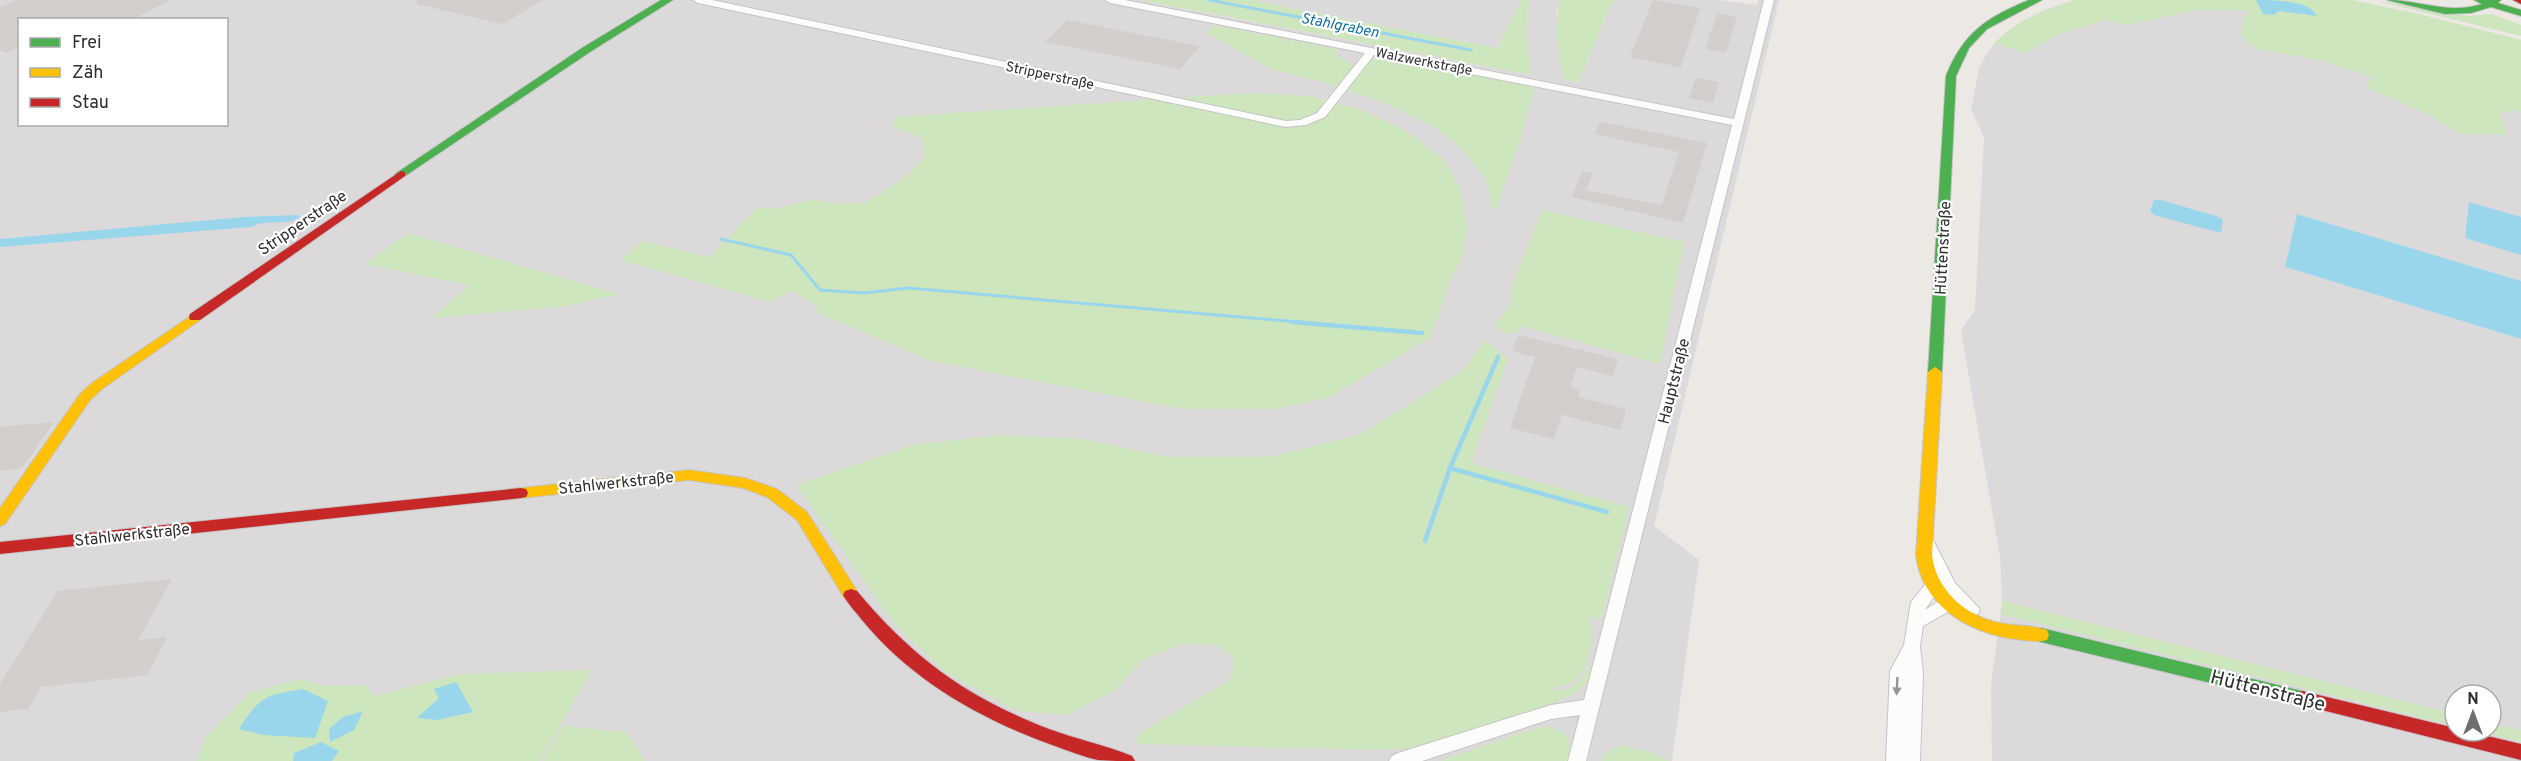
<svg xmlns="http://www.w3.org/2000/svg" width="2521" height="761" font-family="Overpass,sans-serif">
<rect width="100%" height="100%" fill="#ece8e4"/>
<!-- industrial -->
<g fill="#dcd9db" fill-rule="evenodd">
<path d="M0 0H1139L1531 75 1526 31 1529 0H1561L1556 15 1578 83 1610 6 1615 0H1719L1757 5 1759 0H1779L1654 526 1699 560 1672 761H0ZM20 20H226V124H20Z"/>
<polygon points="1250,0 1521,0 1497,48"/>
<path d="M2075 0H2351L2414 13 2521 40V281L2297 214 2285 267 2521 339V761H1992L1991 685 2002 601 2000 557 1961 330 1975 310 1984 137 1971 110 1979 68 1987 53 1997 41 2019 23 2044 10ZM2455 695H2491V731H2455Z"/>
</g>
<!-- green -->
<g fill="#cee6be">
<polygon points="1140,0 1250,0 1497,48 1521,0 1529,0 1526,31 1531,75"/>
<path d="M1561 0H1615L1610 6 1578 83 1564 80C1558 53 1552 27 1561 0Z"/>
<path d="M2075 0H2351L2414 13 2521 40V113L2513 110 2499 115 2508 135 2460 134 2429 115 2365 87 2372 77 2322 61 2256 49 2240 35 2248 10H2197L2127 25 2106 20 2059 34 2026 53 1994 44C2016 20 2045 10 2075 0Z"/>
<polygon points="2373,0 2467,16 2492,14 2521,25 2521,36"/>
<polygon points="1213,25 1337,49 1339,57 1354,65 1338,86 1270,69 1207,33"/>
<polygon points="1381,57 1535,86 1521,137 1496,210 1492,208 1486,179 1460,147 1436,128 1383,102 1348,91 1369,62"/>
<polygon points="1249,93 1312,96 1362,110 1406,131 1443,159 1461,189 1467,227 1463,255 1451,280 1430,338 1328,398 1276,409 1182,409 931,361 818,313 815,304 791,291 770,302 620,260 642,241 709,257 757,208 774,209 811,200 844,204 867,202 907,176 925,156 922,138 893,127 894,117"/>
<polygon points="1542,210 1684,242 1660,364 1520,326 1517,334 1505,333 1495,326 1512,302 1512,286"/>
<polygon points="408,233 619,294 567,306 432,318 470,285 364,264"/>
<path d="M1485 340 1508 359 1471 463 1629 507 1601 620 1590 617C1593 638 1592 669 1571 683 1564 687 1556 686 1549 689L1568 690 1584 676 1591 663 1595 662C1590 684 1579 692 1559 701L1416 748 1376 750 1135 744 1140 732 1230 680 1235 660 1218 645 1182 644 1145 659 1115 690 1068 715 1017 711 945 672 895 625 796 485 912 445 1000 435 1084 439 1168 457H1268L1359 435 1464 370Z"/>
<polygon points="2002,601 2455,714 2455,726 2001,614"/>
<polygon points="592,670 540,761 196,761 206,736 250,692 300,679 326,686 366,685 374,696 459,674"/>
<polygon points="2491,723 2521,730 2521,742 2477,731 2491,731"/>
<polygon points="563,726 626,732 645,761 543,761"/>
<path d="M1547 726C1567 730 1574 741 1570 761H1440L1519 733Z"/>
<polygon points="1619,745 1647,751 1669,761 1602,761 1604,755"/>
</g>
<!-- water -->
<g fill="#99d6ec">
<path d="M2256 0C2273 0 2310 0 2317 16L2279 11 2273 15 2263 14Z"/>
<polygon points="2154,200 2161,200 2219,217 2223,220 2221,233 2154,215 2150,211"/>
<polygon points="2469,202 2521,217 2521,255 2465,238"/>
<polygon points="2297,214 2521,281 2521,339 2285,267"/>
<path d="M298 215 300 217C285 227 270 218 251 227L0 247V239L243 217Z"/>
<polygon points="456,682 473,712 437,720 417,718 439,698 434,689"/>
<path d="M303 689 328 701 315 738 263 735 239 729C260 696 266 695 303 689Z"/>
<polygon points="363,711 354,730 330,742 329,729 343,717"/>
<polygon points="321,742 339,751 332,761 293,761 294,753"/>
</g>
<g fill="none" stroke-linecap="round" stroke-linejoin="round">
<!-- stream-far1 -->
<g stroke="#99d6ec" stroke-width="3">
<polyline points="1209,0 1471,50"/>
<polyline points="721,239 791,255 820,290 864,293 908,288 1310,323"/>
</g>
<!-- stream -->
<g stroke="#99d6ec" stroke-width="4.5">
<polyline points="1293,322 1422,333"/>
<polyline points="1450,468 1607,512"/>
<polyline points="1425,541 1450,468 1498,357"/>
</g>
</g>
<!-- building -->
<g fill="#d1cecb">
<polygon points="16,0 170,0 131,20 20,20 20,47 7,53 0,51 0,7"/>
<polygon points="417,0 542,0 503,24 417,4"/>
<polygon points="1653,0 1700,8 1681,67 1630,57"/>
<polygon points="1717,13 1737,17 1726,53 1706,49"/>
<polygon points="1067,20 1143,35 1200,46 1180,69 1045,42"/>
<polygon points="1696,78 1719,82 1713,103 1689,98"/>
<polygon points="1600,122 1707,143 1683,223 1572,197 1582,171 1593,173 1586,190 1662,205 1679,152 1594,134"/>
<polygon points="1518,335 1618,359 1613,376 1577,367 1570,387 1580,390 1578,397 1626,409 1621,430 1562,415 1554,439 1510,428 1535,357 1512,351"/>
<polygon points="54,422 22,468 0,471 0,427"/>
<polygon points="172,579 138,640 167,637 147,675 41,687 28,709 0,712 0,684 58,591"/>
</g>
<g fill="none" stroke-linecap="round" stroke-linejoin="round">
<!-- street casing -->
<g stroke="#c5c4c5" stroke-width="2">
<g id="street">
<polygon points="693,0 712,0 1286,121 1300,120 1317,113 1365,53 1110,3 1105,0 1125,0 1734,119 1764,0 1774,0 1586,761 1568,761 1580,715 1551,719 1422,761 1389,761 1392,756 1398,753 1551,705 1584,700 1732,125 1374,55 1325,117 1306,125 1286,127 698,3"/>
<path d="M1927 536 1932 538 1955 583 1980 609 1978 614 1972 615 1955 604 1946 613 1923 626 1920 646 1923 674 1920 761H1886L1890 671 1904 645 1911 602 1927 582 1933 580 1938 581 1919 542 1922 538ZM1941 586 1944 592 1939 601 1925 610Z"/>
</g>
</g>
<!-- fast casing -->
<g stroke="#c5c4c5" stroke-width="2">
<g id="fast">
<polygon points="661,0 673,0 590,52 405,176 397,176 395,174 582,48"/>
<path d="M2029 0H2042L1987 29 1969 48 1956 76 1942 372 1935 377 1928 372 1946 76C1963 33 1987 17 2029 0Z"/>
<path d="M2387 0C2419 0 2450 15 2482 4L2474 0H2501L2498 3 2521 10V16L2491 7 2471 13 2445 14Z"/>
<polygon points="2041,628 2302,691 2308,693 2310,698 2308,703 2302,705 2041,642 2035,640 2033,635 2035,630"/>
</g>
</g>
<!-- slow casing -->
<g stroke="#c5c4c5" stroke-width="2">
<g id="slow">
<polygon points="195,313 201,317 200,320 102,389 90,400 5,524 0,526 0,508 80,394 92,383"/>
<path d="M1935 367 1942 372 1932 555C1936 590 1965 616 2000 623 2015 626 2032 625 2047 630L2049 635 2047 640C2037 643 2025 640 2014 639 1967 632 1922 605 1916 555L1928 372Z"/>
<polygon points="689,470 745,478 777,489 807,512 857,591 859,595 857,599 851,601 845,599 797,520 767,497 743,488 689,480 521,498 516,497 514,493 516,489 521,488"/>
</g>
</g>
<!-- jam casing -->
<g stroke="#c5c4c5" stroke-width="2">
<g id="jam">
<polygon points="2513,0 2521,0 2521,4"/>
<polygon points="401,171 405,172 405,176 200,320 190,320 189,317 190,314"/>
<polygon points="521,488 526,489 528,493 526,497 521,498 0,554 0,542"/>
<path d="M851 589 857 591C913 658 966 697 1049 729 1076 739 1105 745 1132 756L1135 761C1123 761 1110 761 1098 760 1084 757 1069 751 1055 746 982 720 912 681 862 620 856 612 848 604 843 595L845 591Z"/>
<polygon points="2302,691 2455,728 2455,731 2466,731 2521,744 2521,760 2302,705 2296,703 2294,698 2296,693"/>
</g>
</g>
<!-- street -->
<use href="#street" fill="#fcfcfb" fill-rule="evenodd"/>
<!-- fast -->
<use href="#fast" fill="#4caf50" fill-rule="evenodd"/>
<!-- slow -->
<use href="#slow" fill="#ffc107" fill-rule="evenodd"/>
<!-- jam -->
<use href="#jam" fill="#c62828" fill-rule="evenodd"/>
</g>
<!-- one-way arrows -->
<defs><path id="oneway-solid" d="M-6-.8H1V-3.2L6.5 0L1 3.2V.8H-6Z" transform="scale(1.5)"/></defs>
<use fill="#959594" href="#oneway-solid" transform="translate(1897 686) rotate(93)"/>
<g text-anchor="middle" stroke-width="4.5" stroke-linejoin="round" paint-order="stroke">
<!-- far-street labels -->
<g font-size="14" fill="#2e2e2e" stroke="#fff">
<text transform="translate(1424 61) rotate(11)" y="5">Walzwerkstraße</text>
<text transform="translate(1050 75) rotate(12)" y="5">Stripperstraße</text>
</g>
<!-- far-water labels -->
<g font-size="15" font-style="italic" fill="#0d6fa3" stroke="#fff">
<text transform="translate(1340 25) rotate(11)" y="5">Stahlgraben</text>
</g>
<!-- street labels -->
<g font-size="16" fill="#2e2e2e" stroke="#fff">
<text transform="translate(302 222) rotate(-34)" y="6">Stripperstraße</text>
<text transform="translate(1942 248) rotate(-87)" y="6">Hüttenstraße</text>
<text transform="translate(1673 381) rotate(-76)" y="6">Hauptstraße</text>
<text transform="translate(616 482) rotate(-6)" y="6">Stahlwerkstraße</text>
<text transform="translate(132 534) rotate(-6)" y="6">Stahlwerkstraße</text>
</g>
<!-- near-street labels -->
<g font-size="20" fill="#2e2e2e" stroke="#fff">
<text transform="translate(2268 690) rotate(14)" y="7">Hüttenstraße</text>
</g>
</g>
<!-- legend -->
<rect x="18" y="18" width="210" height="108" fill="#ffffff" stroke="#ababab" stroke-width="1.5"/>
<rect x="30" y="38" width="30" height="9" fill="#4caf50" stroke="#ababab" stroke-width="1.5"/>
<text x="72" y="48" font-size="18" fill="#2e2e2e">Frei</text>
<rect x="30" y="68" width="30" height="9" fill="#ffc107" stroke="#ababab" stroke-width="1.5"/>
<text x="72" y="78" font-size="18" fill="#2e2e2e">Zäh</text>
<rect x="30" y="98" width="30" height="9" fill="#c62828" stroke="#ababab" stroke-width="1.5"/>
<text x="72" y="108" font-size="18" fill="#2e2e2e">Stau</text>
<!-- north arrow -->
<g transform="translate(2473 713)"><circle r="28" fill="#ffffff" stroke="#ababab" stroke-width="1.5"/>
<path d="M0-4.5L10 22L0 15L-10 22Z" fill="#706f6e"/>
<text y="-9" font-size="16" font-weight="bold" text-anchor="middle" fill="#2e2e2e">N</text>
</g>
</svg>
